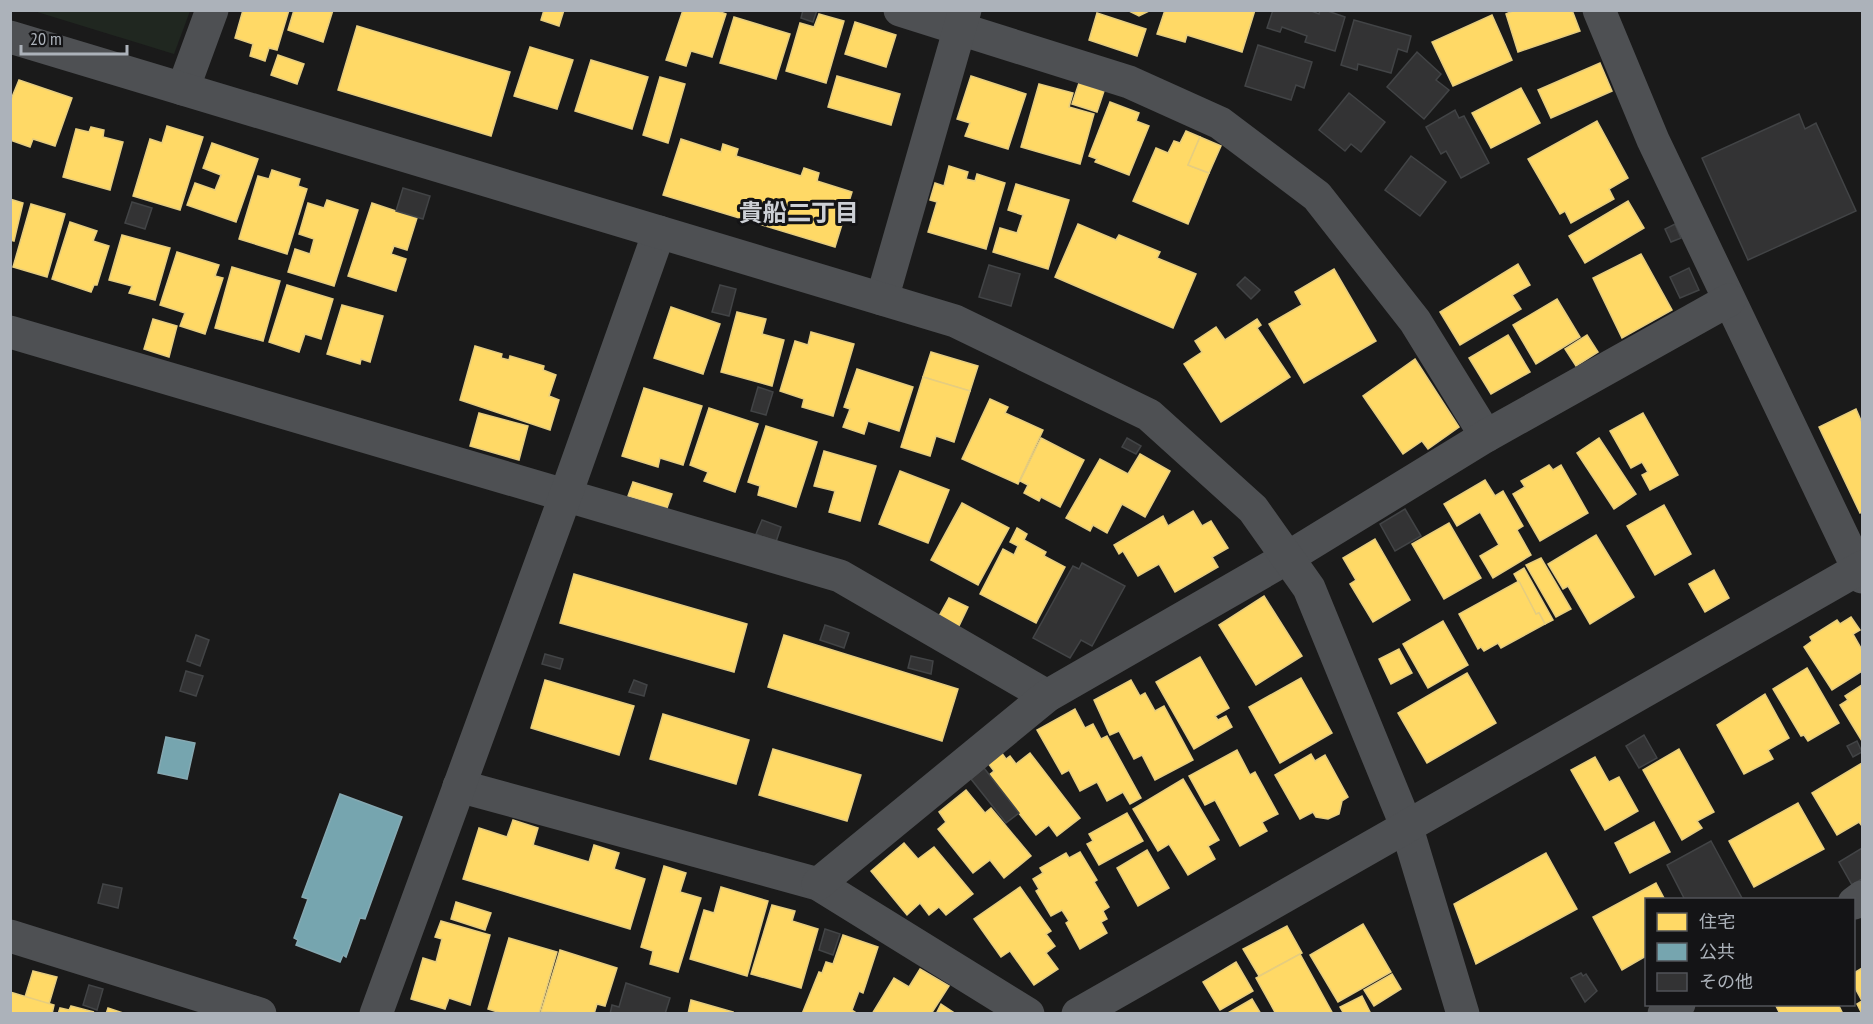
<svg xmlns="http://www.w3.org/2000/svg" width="1873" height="1024" font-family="'PT Sans Narrow','Noto Sans JP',sans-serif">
<rect width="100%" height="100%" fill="#1a1a1a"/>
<!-- green -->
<polygon fill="#202720" points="34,11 190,11 174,54"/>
<!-- homes -->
<g fill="#ffd966" stroke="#e6cd7f" stroke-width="1.5">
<polygon points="243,10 289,10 277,50 269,48 265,61 250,56 253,44 235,38"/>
<polygon points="294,10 333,10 323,42 288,30"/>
<polygon points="544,10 564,10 559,26 541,20"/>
<polygon points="683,10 715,10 726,14 712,57 691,51 686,66 666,60"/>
<polygon points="1151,10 1139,16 1129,11 1129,10"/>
<polygon points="1165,10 1255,10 1242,52 1187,35 1185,42 1157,34"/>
<polygon points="1515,10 1572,10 1580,31 1518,52 1506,14"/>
<polygon points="1097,13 1146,29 1137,56 1089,40"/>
<polygon points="819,14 844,21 826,83 786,71 800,23 814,27"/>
<polygon points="1492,15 1512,60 1453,86 1432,42"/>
<polygon points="734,17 790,34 776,79 720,63"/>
<polygon points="855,22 896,35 886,67 845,54"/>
<polygon points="357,26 510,72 491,136 338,90"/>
<polygon points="530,47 573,60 557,109 514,96"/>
<polygon points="278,55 304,64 297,84 271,75"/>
<polygon points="591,60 648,77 632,129 575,111"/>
<polygon points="1600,63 1612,91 1551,118 1538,90"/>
<polygon points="837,76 900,94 891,125 828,107"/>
<polygon points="971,76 1026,94 1008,149 965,136 970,123 957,119"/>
<polygon points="660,77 685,84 668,143 643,135"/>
<polygon points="19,80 72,98 55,146 33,139 30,147 10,140 10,102"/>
<polygon points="1079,83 1104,91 1097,112 1072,104"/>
<polygon points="1039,84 1073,93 1069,107 1094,114 1080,164 1021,147"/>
<polygon points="1521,88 1540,123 1491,148 1472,113"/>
<polygon points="1110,102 1139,113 1136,121 1149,126 1129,175 1095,162 1097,159 1089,156"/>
<polygon points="1597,121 1628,178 1609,189 1614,199 1571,223 1565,211 1560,214 1528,159"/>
<polygon points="167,126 203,137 180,210 133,196 150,139 162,143"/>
<polygon points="91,127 104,130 103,137 123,142 110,190 63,177 76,129 89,132"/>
<polygon points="1186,131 1200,137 1188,165 1209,173 1188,224 1133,201 1156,148 1168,153 1174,141 1180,143"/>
<polygon points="1200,137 1221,146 1209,173 1188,165"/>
<polygon points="681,139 721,152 723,144 738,149 736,156 801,176 804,168 819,173 817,181 852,192 835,247 663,195"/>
<polygon points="212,143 258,159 236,222 187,205 195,183 215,190 221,175 203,168"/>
<polygon points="949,166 968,172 966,179 975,181 977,174 1005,183 986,249 928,232 937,202 930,200 935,183 944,186"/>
<polygon points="272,170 300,179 298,186 307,189 287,254 239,239 258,176 269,179"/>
<polygon points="1016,184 1069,200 1048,269 993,252 1000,228 1017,233 1023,215 1008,210"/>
<polygon points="10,199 23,203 14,241 10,240"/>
<polygon points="327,200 358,210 334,286 288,272 295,249 310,254 314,239 299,234 308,203 324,208"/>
<polygon points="1628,201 1644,228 1585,263 1569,236"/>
<polygon points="372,203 417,218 407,250 394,246 391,254 406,259 396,291 348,276"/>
<polygon points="31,204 65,214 47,277 13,267"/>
<polygon points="70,222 97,231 93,241 109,246 97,285 94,285 91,292 52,279"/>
<polygon points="1078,224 1116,240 1119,235 1160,252 1157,258 1196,274 1173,328 1055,277"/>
<polygon points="122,235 170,248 155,300 129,293 132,286 109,280"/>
<polygon points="177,252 219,265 215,276 223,278 205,334 180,326 185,313 160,305"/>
<polygon points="1641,254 1672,310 1622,338 1593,278"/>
<polygon points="1518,264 1530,285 1512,295 1521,309 1460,345 1440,312"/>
<polygon points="232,267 280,281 263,341 215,328"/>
<polygon points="1334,269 1376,341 1304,383 1269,324 1302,305 1295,292"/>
<polygon points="287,285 333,299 321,339 305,334 299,352 269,342"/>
<polygon points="1557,299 1580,337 1536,364 1513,325"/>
<polygon points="342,305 383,316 370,362 361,359 360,364 327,354"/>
<polygon points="671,307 720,324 703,374 654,358"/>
<polygon points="737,312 766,319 762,334 784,340 772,386 721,372"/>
<polygon points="153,319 177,326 169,357 144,349"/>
<polygon points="1257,319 1261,325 1257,328 1290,377 1221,422 1184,364 1202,352 1195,341 1216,327 1225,340"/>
<polygon points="811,332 854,344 833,416 802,407 804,399 780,391 795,341 808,345"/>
<polygon points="1508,335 1530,372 1491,394 1469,358"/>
<polygon points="1587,335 1598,352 1576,366 1565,349"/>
<polygon points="475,346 502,354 501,358 509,360 510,356 544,366 543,370 556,375 549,396 559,400 550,430 460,400"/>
<polygon points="931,352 978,366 970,391 923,377"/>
<polygon points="1415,359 1459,427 1428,449 1422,441 1403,454 1363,396"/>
<polygon points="857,369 913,387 899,431 868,421 864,434 843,427 850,409 844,407"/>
<polygon points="923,377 970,391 954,442 936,436 930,456 901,447"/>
<polygon points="644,388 702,406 683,465 660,458 658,467 622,456"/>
<polygon points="990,399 1008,407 1005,413 1043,430 1018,484 962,459"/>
<polygon points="709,408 758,424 735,492 704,481 708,472 690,465"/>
<polygon points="1856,409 1862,423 1862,512 1860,513 1819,427"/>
<polygon points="479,413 528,426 519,460 470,446"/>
<polygon points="1643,413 1678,475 1650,490 1642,475 1648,472 1642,462 1631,468 1610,431"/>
<polygon points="766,426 817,442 796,507 758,495 760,486 748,482"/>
<polygon points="1041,438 1084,460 1060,507 1041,497 1039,501 1024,493 1028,485 1020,481"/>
<polygon points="1599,438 1636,494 1614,509 1577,453"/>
<polygon points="824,451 876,466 860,521 829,512 835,491 814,486"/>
<polygon points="1140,454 1170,471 1145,517 1122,504 1107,533 1093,525 1090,531 1066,518 1100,459 1128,474"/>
<polygon points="1549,465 1553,470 1561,465 1588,513 1540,541 1513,494 1525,487 1521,481"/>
<polygon points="900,471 949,490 928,543 879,524"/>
<polygon points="1485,480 1495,496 1503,491 1523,526 1517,530 1531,555 1493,578 1480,556 1499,545 1480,512 1457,526 1444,504"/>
<polygon points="633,482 672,494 667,508 628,496"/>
<polygon points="962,503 1009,528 978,585 931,560"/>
<polygon points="1664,505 1691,554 1655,575 1627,526"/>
<polygon points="1193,511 1202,526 1211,521 1228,548 1212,557 1218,567 1175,592 1159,564 1138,576 1123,551 1119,554 1114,545 1163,516 1168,526"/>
<polygon points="1449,523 1481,578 1444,599 1412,544"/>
<polygon points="1017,528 1027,534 1024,540 1046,552 1044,556 1065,567 1036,623 980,594 1003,549 1014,555 1018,546 1010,542"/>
<polygon points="1596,535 1634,597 1590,624 1568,586 1563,589 1548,564"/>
<polygon points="1375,539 1410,600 1373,622 1350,584 1356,580 1343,558"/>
<polygon points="1541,558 1571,609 1556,617 1526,565"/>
<polygon points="1524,568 1553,620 1545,624 1539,613 1536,614 1514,574"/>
<polygon points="1714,570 1729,598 1705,612 1689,584"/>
<polygon points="574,574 747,624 734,672 560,623"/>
<polygon points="1519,581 1536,614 1539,613 1545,624 1501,648 1498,643 1484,651 1481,647 1478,649 1459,614"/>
<polygon points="1264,596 1302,656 1256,685 1219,625"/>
<polygon points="949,598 968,607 958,628 938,618"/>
<polygon points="1851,617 1860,630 1853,634 1862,650 1862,671 1832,690 1804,647 1812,641 1810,637 1837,620 1840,624"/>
<polygon points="1443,621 1468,665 1428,688 1403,644"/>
<polygon points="784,635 958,689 942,741 768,687"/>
<polygon points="1399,649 1412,673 1391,684 1379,659"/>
<polygon points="1200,657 1229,708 1215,716 1218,720 1226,716 1232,727 1194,749 1156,682"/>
<polygon points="1807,668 1839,723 1808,741 1804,735 1801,736 1773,689"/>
<polygon points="1467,673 1496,723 1427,763 1398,713"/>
<polygon points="1301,678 1332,733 1280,763 1249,707"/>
<polygon points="545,680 634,706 619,755 531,728"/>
<polygon points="1131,680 1140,696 1145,693 1155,711 1164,706 1193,760 1155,780 1142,755 1134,759 1119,731 1110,735 1094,700"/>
<polygon points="1862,685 1862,741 1840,705 1848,700 1845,696"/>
<polygon points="1765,694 1789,738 1768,750 1773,759 1744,774 1717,725"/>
<polygon points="1075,709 1085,728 1093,724 1101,739 1107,736 1141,798 1130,804 1123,792 1107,801 1097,782 1080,791 1069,770 1062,774 1037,730"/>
<polygon points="663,714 749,740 736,784 650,759"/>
<polygon points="773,749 861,775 847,821 759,795"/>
<polygon points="1679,749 1714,812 1697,821 1702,828 1682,840 1643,770"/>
<polygon points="1237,750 1250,775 1255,772 1278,814 1262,822 1267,831 1240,846 1215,800 1205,805 1189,776"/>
<polygon points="1001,752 1006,759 1010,756 1016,764 1030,753 1080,818 1057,836 1049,825 1036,835 989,775 994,771 988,763"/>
<polygon points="1311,754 1315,761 1325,755 1348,797 1342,801 1339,814 1328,819 1316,817 1313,812 1300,819 1275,775"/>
<polygon points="1595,757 1609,782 1619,777 1638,811 1605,830 1571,770"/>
<polygon points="1862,763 1862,826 1859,822 1837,835 1812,793"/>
<polygon points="1183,779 1219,840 1208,846 1215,859 1188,875 1169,844 1158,851 1133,809"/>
<polygon points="966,790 985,813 991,808 1031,856 1004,878 990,860 973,873 938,829 946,822 939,812"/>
<polygon points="1798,803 1824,849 1754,887 1729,841"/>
<polygon points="1127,813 1143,841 1099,865 1087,844 1093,841 1089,834"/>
<polygon points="513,820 538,828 533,845 589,862 594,845 619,853 614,869 645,879 630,929 463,879 479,828 507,837"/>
<polygon points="1654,822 1670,852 1630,873 1615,843"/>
<polygon points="904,843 918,859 934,847 973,894 946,915 939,907 929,915 920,903 907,915 871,871"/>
<polygon points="1147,850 1169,888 1138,906 1117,868"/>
<polygon points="1080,852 1097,880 1094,882 1109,907 1103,911 1107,919 1101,922 1107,933 1080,949 1066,923 1069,921 1062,910 1051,916 1036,891 1039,889 1033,879 1043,873 1040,868 1066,853 1069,858"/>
<polygon points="1546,853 1577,909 1476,964 1454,904"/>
<polygon points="664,866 686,873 680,892 701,898 678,972 650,964 653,951 641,947"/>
<polygon points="1656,883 1665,900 1646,900 1646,956 1622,970 1593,917"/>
<polygon points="721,887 768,901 747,976 690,959 704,910 714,913"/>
<polygon points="1020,887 1051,931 1046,934 1055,946 1046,953 1058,969 1034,985 1010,951 1001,957 974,919"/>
<polygon points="456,902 491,913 485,930 451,919"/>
<polygon points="772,905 795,911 792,921 818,929 801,988 751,974"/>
<polygon points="441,921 490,935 470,1005 449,998 445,1009 411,999 423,958 436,962 442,939 435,937"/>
<polygon points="1363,924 1391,972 1338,1002 1310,955"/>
<polygon points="1287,926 1302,953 1259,976 1243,949"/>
<polygon points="843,935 878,947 863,993 859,991 852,1010 858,1014 802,1014 819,972 822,973 826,962 833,964"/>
<polygon points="509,938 557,952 539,1014 504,1014 488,1009"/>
<polygon points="560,950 617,968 605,1006 597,1004 594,1014 541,1012"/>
<polygon points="1300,954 1333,1014 1276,1014 1256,978"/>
<polygon points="1236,962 1253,991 1220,1010 1203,982"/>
<polygon points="1862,968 1862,1014 1857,1004 1862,1001 1854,986 1854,973"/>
<polygon points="920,969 949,986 931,1014 872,1014 894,978 909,987"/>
<polygon points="33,971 57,977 49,1004 25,997"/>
<polygon points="1392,974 1401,989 1374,1006 1364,990"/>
<polygon points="10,992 54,1005 52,1014 10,1014"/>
<polygon points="1362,996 1371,1014 1344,1014 1340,1007"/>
<polygon points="1252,999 1261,1014 1226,1014"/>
<polygon points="691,1000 733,1012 732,1014 688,1014"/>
<polygon points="941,1004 956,1014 936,1014"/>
<polygon points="1775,1004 1838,1004 1843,1014 1780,1014"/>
<polygon points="71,1006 94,1012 58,1014 60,1008 69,1010"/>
<polygon points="108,1008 126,1014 106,1014"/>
</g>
<!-- public -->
<g fill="#76a5af" stroke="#86a9b2" stroke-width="1.5">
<polygon points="166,737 195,743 187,779 158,773"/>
<polygon points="340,794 402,817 365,919 360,918 346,957 343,955 340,962 296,945 298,940 294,938 308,899 302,897"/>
</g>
<!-- building -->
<g fill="#333334" stroke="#424446" stroke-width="1.5">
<polygon points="803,10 817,10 813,22 801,18"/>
<polygon points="1273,10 1309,10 1319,14 1320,10 1325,10 1345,17 1335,51 1305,42 1307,36 1282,27 1280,32 1267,28"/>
<polygon points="1354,20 1411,36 1407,52 1398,49 1391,73 1358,64 1357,70 1341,65"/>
<polygon points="1258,45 1312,62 1304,88 1296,85 1291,100 1245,86"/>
<polygon points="1417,52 1441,74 1436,80 1449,90 1424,119 1387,87"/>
<polygon points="1349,93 1385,122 1361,152 1351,144 1345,151 1319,130"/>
<polygon points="1455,110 1459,118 1464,116 1489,163 1461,178 1446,151 1441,154 1426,127"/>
<polygon points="1799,114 1805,129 1816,123 1856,211 1748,260 1702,158"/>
<polygon points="1411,156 1446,182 1420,216 1385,190"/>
<polygon points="403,188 430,196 423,219 396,211"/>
<polygon points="132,202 152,208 145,229 125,223"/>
<polygon points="1675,224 1681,238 1671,242 1665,229"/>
<polygon points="989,265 1020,274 1011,306 979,297"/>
<polygon points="1689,268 1699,290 1680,298 1670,277"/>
<polygon points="1245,277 1260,290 1251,299 1237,285"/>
<polygon points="720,285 736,289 729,316 712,312"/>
<polygon points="758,387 773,392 766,415 751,411"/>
<polygon points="1127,438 1141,446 1136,454 1122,447"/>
<polygon points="1405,509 1421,536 1395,551 1380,524"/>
<polygon points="762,520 781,527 776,542 756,534"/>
<polygon points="1082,563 1125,586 1092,646 1081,640 1070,658 1033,638 1073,566 1079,569"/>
<polygon points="825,625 849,633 844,648 820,640"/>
<polygon points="196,635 209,640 200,666 187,661"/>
<polygon points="545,654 563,659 560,669 542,664"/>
<polygon points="911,656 933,661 931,674 908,668"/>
<polygon points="186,671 203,676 196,696 180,691"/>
<polygon points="634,680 647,685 644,696 629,692"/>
<polygon points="1644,735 1657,758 1639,768 1626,746"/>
<polygon points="1857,741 1862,752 1853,757 1847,746"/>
<polygon points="984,768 1019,813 1006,823 971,779"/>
<polygon points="1711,841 1743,900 1685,900 1667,865"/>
<polygon points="1862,848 1862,879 1852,885 1839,862"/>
<polygon points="103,884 122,888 118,908 98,903"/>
<polygon points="825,929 840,934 833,955 819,950"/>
<polygon points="1581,973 1583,976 1586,974 1597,991 1585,1002 1571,978"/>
<polygon points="626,983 670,998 665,1014 610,1014 612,1005 619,1007"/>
<polygon points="89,985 103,989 97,1010 83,1005"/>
</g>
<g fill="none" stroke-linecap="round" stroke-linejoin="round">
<!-- minor -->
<g stroke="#4e5053" stroke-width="33">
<polyline points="900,10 1129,82 1220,123 1317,196 1415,321 1486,436"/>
<polyline points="1599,10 1653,140 1862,577"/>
<polyline points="183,89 212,10"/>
<polyline points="882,299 965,10"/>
<polyline points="10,332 840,576 1047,696"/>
<polyline points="459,786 818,884 1028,1014"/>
<polyline points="1406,825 1463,1014"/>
<polyline points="818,884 1047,696 1287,558 1486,436 1729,300"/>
<polyline points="1854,903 1862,897"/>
<polyline points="10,936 260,1014"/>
<polyline points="376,1014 565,497 659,232"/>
<polyline points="1664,1014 1679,1004"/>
</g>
<!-- tertiary -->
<g stroke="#4e5053" stroke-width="33">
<polyline points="10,37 955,321 1149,415 1253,509 1309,588 1406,825"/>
<polyline points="1078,1014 1862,567"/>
</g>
</g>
<g text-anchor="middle" stroke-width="6" stroke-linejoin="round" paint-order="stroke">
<!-- neighbourhood labels -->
<g font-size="24" font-weight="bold" fill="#cdd0d6" stroke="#141416">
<text x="799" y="221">貴船二丁目</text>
</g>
</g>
<!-- border -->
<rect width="1873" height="1024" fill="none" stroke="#acb2ba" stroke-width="24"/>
<!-- legend -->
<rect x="1645" y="898" width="210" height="108" fill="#141416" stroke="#515358" stroke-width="1.5"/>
<rect x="1657" y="913" width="30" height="18" fill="#ffd966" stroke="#515358" stroke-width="1.5"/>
<text x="1699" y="928" font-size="18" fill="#acb2ba">住宅</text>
<rect x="1657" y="943" width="30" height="18" fill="#76a5af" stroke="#515358" stroke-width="1.5"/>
<text x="1699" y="958" font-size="18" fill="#acb2ba">公共</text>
<rect x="1657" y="973" width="30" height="18" fill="#333334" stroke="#515358" stroke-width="1.5"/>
<text x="1699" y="988" font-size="18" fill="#acb2ba">その他</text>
<!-- scale -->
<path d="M21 45v9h106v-9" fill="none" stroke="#acb2ba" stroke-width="3"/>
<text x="30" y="45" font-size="18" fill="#acb2ba" stroke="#141416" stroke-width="4.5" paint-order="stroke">20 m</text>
</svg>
